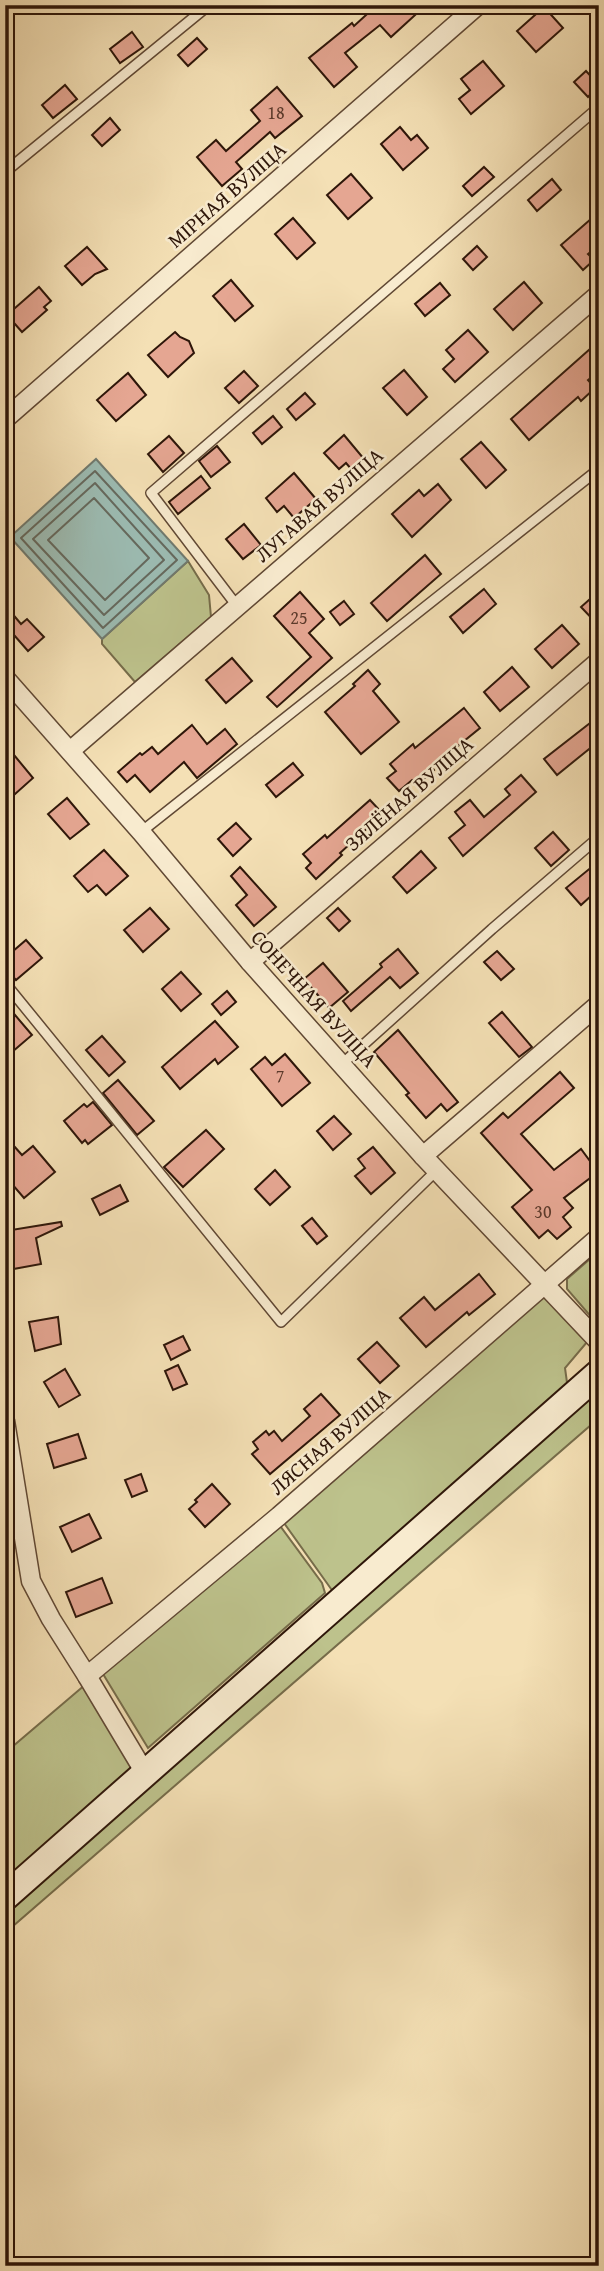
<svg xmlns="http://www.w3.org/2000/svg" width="604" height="2271" font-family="'Gentium Book Plus',serif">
<rect width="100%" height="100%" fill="#f4e0b5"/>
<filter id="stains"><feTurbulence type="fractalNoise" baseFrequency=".00286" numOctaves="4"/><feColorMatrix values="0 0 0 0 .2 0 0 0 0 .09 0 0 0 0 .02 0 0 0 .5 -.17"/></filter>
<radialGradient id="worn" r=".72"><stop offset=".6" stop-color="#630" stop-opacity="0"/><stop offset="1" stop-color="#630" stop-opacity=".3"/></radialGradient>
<!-- green -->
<g fill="#bdc28c" stroke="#766c4a" stroke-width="2">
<polygon points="188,561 209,595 211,617 135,682 102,644 102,639"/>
<polygon points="599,1251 599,1326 567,1289 567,1279"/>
<polygon points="546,1283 593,1335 565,1368 569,1397 599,1373 599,1418 5,1933 5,1897 339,1600 279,1516"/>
<polygon points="278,1523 322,1583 325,1593 148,1748 100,1669"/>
<polygon points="86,1684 134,1772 5,1884 5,1753"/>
</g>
<!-- water -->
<polygon fill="#9cbcb3" stroke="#707a6f" stroke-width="2" points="96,459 188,561 102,639 10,537"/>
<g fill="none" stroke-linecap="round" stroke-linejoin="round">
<!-- shore -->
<g stroke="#65695e" stroke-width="2">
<polygon points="95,471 177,560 103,628 21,538"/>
<polygon points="95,483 164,560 104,615 33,539"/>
<polygon points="94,498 149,558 105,600 48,540"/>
</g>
</g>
<!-- building -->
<g fill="#e5a692" stroke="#2e1609" stroke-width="2">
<polygon points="377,5 426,5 391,37 380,25 345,53 357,67 334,87 309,58 352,23 354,26"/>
<polygon points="544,7 563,28 536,52 517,31"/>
<polygon points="132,32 143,47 120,63 110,49"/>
<polygon points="197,38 207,49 188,66 178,55"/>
<polygon points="483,61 504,86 471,114 459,99 470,90 461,79"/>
<polygon points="586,71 599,85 588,97 574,82"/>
<polygon points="65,85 77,99 53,118 42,105"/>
<polygon points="277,87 302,116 275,138 270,132 236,162 242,169 222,186 197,157 216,140 226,151 260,121 251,110"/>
<polygon points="110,118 120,130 102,146 92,135"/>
<polygon points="400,127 411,140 417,135 428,148 403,170 381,144"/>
<polygon points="484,167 494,177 472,196 463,186"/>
<polygon points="351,174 372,198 348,219 327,195"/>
<polygon points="552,179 561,190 537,211 528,200"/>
<polygon points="599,212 599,245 588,254 594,260 583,270 561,245"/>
<polygon points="293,218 315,243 297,259 275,234"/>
<polygon points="477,246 487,257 473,270 463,259"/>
<polygon points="87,247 107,269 95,274 82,285 65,266"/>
<polygon points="231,280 253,306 235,321 213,296"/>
<polygon points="524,282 542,303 513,330 494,309"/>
<polygon points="440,283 450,295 425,316 415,304"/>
<polygon points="39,287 51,301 44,307 47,310 22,332 7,315"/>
<polygon points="468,330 488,352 455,382 443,369 454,359 446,350"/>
<polygon points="175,332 180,337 189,341 194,353 168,377 148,355"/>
<polygon points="599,341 599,371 588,380 595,388 581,401 578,397 529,440 511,419"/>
<polygon points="404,370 427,397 407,415 383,388"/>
<polygon points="244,371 258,386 239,403 225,388"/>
<polygon points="128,373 146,395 116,421 97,400"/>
<polygon points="305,393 315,404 296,420 287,409"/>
<polygon points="273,416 282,427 262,444 253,433"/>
<polygon points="344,435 364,459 352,470 346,463 339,469 324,453"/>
<polygon points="169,436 184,453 163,472 148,454"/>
<polygon points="481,442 506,470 486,488 461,459"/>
<polygon points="217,446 230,462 211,477 199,461"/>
<polygon points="294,473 316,499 294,518 284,506 277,512 266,498"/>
<polygon points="201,476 210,488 178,514 169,502"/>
<polygon points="438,484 451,500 412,537 392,514 419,490 424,496"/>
<polygon points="244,524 261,545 243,559 226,539"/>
<polygon points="425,555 441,574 387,621 371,603"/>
<polygon points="484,589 496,604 463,633 450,617"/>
<polygon points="599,591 599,626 581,607"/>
<polygon points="300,592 324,619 309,633 332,658 277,707 267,697 311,657 274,616"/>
<polygon points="344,601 354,614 340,625 330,612"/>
<polygon points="5,605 21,624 27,619 44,637 28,651 14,635 5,643"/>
<polygon points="562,625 579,644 552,668 535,649"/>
<polygon points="232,658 252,681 226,703 206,680"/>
<polygon points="512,667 529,687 500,711 484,692"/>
<polygon points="368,670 380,684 373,691 399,722 361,754 325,712 355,686 353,684"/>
<polygon points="464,708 480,728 432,767 434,770 417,785 412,780 399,791 387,778 396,771 390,764 413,744 415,748"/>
<polygon points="599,716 599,741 557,775 544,759"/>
<polygon points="192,725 207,744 225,729 237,744 197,778 184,762 150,792 135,775 127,782 118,772 140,753 142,755 152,747 158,754"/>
<polygon points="14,755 33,778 5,803 5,763"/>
<polygon points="293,763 303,775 276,797 266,785"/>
<polygon points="521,775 536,792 463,856 449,838 465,825 455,812 470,800 484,817 510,795 505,789"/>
<polygon points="67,798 89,824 70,839 48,814"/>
<polygon points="370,800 383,814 340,853 342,855 316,879 306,868 311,863 303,854 325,835 327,838"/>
<polygon points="236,823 251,839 233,856 218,839"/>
<polygon points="553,832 569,850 551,866 535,848"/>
<polygon points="104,850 128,876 106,895 97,885 88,892 74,876"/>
<polygon points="421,851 436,868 407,893 393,877"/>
<polygon points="599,861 599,905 591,896 581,905 566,888"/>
<polygon points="240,867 276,907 254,926 236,905 247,895 231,876"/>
<polygon points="150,908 169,929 143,952 124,930"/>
<polygon points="338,908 350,921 339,931 327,918"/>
<polygon points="26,940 42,958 16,980 5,968 5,958"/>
<polygon points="398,949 418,973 400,988 390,977 351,1011 343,1001 382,967 380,964"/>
<polygon points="497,951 514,969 501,980 484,962"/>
<polygon points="323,963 348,992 329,1008 304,979"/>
<polygon points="181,972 201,994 181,1011 162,989"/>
<polygon points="227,991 236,1002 221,1015 212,1004"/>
<polygon points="502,1012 532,1047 519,1057 489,1023"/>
<polygon points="15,1015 32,1035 5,1058 5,1023"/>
<polygon points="215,1021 238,1047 218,1064 215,1059 180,1089 162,1067"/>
<polygon points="398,1030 458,1102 447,1111 441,1104 426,1118 406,1095 409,1093 374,1052"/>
<polygon points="102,1036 125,1062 109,1076 86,1050"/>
<polygon points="285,1054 310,1083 282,1106 251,1069 265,1057 272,1065"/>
<polygon points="560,1072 574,1088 521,1134 554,1170 581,1149 598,1172 564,1198 573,1208 563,1217 571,1227 557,1239 548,1230 539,1238 512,1207 532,1190 481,1133 503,1113 508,1118"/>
<polygon points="118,1080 154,1121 137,1135 103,1093"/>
<polygon points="93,1102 112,1125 88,1144 85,1140 82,1143 64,1121 84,1104 87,1107"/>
<polygon points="334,1116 351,1134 333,1150 317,1131"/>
<polygon points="206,1130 224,1149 183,1187 164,1167"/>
<polygon points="5,1136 22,1155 33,1146 55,1172 24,1198 5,1176"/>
<polygon points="373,1147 395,1173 371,1194 355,1176 365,1168 358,1159"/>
<polygon points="275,1170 290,1187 270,1205 255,1189"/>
<polygon points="120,1185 128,1201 100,1215 92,1199"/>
<polygon points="312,1218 327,1236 317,1244 302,1226"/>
<polygon points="61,1222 62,1226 36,1238 41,1264 8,1270 5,1231"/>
<polygon points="479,1274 495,1294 469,1315 467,1312 426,1347 400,1318 424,1297 435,1310"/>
<polygon points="58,1317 61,1344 35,1351 29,1322"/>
<polygon points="183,1336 190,1350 171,1360 164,1345"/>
<polygon points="377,1342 399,1366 380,1383 358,1359"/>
<polygon points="178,1365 187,1384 173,1390 165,1371"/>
<polygon points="65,1369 80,1395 59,1407 44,1382"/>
<polygon points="321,1394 340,1415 270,1474 252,1454 258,1449 253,1442 266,1431 269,1435 274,1431 282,1441 310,1416 304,1409"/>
<polygon points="78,1434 86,1458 54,1468 47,1444"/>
<polygon points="141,1474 147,1491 132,1497 125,1480"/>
<polygon points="212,1484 230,1504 205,1527 189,1509 197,1502 195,1500"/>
<polygon points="89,1514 101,1538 72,1552 60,1527"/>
<polygon points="102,1578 112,1603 76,1617 66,1592"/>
</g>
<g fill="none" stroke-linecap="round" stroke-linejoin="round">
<!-- service casing -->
<g stroke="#604834" stroke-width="12">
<g id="service">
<polyline points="5,172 209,5"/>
<polyline points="237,606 151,493 599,107"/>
<polyline points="141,832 599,469"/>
<polyline points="5,983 281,1322 437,1170"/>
<polyline points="342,1064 492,929 599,837"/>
</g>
</g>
<!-- minor casing -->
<g stroke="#604834" stroke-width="21">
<g id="minor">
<polyline points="5,419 478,5"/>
<polyline points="5,678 141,832 250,962 423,1156 599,1342"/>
<polyline points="70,751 599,294"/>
<polyline points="250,962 599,661"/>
<polyline points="423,1156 599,1004"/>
<polyline points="5,1421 31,1581 51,1619 87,1676 145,1773"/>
<polyline points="87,1676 279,1516 599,1237"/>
</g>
</g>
<!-- secondary casing -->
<g stroke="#2e1609" stroke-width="30">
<polyline id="secondary" points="5,1897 599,1373"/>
</g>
<!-- service -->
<use href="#service" stroke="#f8ebcf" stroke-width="9"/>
<!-- minor -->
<use href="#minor" stroke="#f8ebcf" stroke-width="18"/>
<!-- secondary -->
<use href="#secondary" stroke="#f8ebcf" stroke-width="26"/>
</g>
<g text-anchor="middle" stroke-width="5" stroke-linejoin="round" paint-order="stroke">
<!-- number labels -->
<g font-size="18" fill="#5c3a2b">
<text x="276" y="119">18</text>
<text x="299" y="624">25</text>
<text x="280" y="1082">7</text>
<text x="543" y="1218">30</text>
</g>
<!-- street labels -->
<g font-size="21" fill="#2e1609" stroke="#f8ebcf">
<text transform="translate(227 195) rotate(-41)" y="7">МІРНАЯ ВУЛІЦА</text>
<text transform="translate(319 505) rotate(-41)" y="7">ЛУГАВАЯ ВУЛІЦА</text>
<text transform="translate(409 794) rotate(-41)" y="7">ЗЯЛЁНАЯ ВУЛІЦА</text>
<text transform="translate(314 999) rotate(48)" y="7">СОНЕЧНАЯ ВУЛІЦА</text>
<text transform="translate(330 1441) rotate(-41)" y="7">ЛЯСНАЯ ВУЛІЦА</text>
</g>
</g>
<!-- margin -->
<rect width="604" height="2271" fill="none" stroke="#f4e0b5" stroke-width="28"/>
<rect x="7" y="7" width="590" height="2257" fill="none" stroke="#2e1609" stroke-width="3.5"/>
<rect x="14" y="14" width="576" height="2243" fill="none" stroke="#2e1609" stroke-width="2"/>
<rect width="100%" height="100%" filter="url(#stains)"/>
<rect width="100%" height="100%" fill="url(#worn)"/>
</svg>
